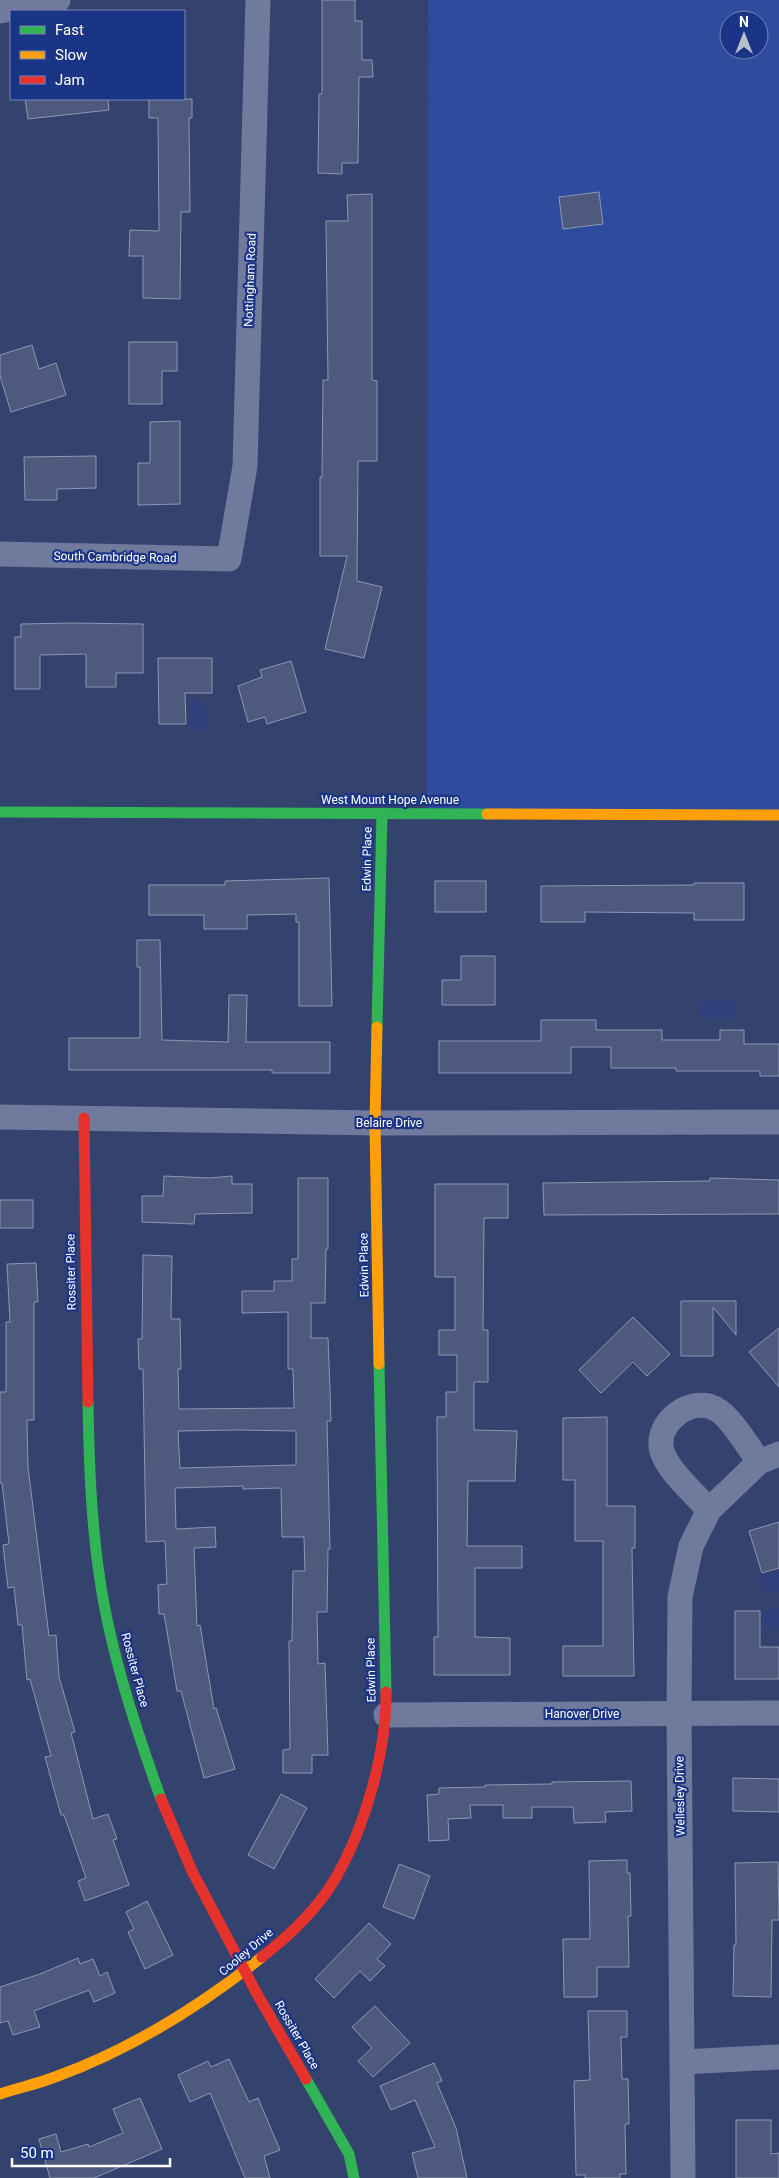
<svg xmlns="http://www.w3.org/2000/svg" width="779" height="2178" font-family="Roboto,sans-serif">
<rect width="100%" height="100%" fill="#34426e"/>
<!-- green -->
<path fill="#2f4b9d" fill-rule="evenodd" d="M428 0H779V815L427 814ZM729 20H759V50H729Z"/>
<!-- water -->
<g fill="#2f417d">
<polygon points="194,700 199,700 206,706 206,727 202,730 193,729 189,726 190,705"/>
<polygon points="700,1001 735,1001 735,1019 700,1018"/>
<polygon points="779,1571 779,1591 766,1595 760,1576"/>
<polygon points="779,1608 779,1627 775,1629 764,1627 762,1619 764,1612"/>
</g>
<!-- building -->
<g fill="#4d597d" stroke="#8e97b2" fill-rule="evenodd">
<polygon points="322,0 355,0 355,21 362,21 362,60 372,60 373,77 359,77 358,163 342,163 342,174 318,173 319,94 322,94"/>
<polygon points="25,99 108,99 109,110 28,119"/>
<polygon points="149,99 192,99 192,118 189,118 190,212 181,212 180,299 143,298 143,256 129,256 130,230 159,231 158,118 149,118"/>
<polygon points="599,192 603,224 563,229 559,197"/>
<polygon points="372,194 372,380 377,381 377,461 358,461 357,581 382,587 364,658 325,649 347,556 320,556 320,477 322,477 323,380 328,380 326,221 348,221 347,195"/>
<polygon points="129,342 177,342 177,371 162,371 162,404 129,404"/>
<polygon points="32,345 39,369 56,363 66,395 11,412 0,376 0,355"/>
<polygon points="180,421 180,504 138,505 138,463 150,463 150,422"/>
<polygon points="96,456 96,488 57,489 57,500 25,500 24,457"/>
<polygon points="71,623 143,624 143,673 116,673 116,687 86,687 86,654 40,655 40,689 15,689 15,637 21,637 21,624"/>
<polygon points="158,658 212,658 212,693 185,693 186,724 159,724"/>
<polygon points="291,661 306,712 267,724 265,717 248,722 238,686 262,677 260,670"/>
<polygon points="329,878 332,1006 299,1006 299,922 296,922 296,914 247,915 247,929 204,929 204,915 149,915 149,885 225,885 225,881"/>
<rect x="435" y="881" width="51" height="31"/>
<polygon points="694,883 744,883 744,920 694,920 694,913 585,912 585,922 541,922 541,886 694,885"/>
<polygon points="137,940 160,940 162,1040 228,1042 229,995 247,995 246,1042 330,1042 330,1073 272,1073 272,1070 69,1070 69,1038 140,1038 140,967 137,967"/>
<polygon points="461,956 495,956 495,1005 442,1005 442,980 461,980"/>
<polygon points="541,1020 596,1020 596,1030 662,1030 662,1040 720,1040 720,1030 744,1030 744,1044 779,1044 779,1076 760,1076 760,1071 676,1071 676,1068 611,1068 611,1047 571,1047 571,1073 439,1073 439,1041 541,1041"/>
<polygon points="164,1176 209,1178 232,1176 232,1184 252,1184 252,1213 195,1214 194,1224 142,1222 142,1196 163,1196"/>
<path d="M298 1178H328V1249H326L325 1303H311V1338H328L330 1390 331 1421H327L330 1549H328L327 1612H317L318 1664 325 1663 328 1755H312V1773H283V1750L290 1749 289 1641H292L293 1571H305L304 1537H282L281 1488 243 1489V1486L175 1488 176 1529 215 1527 216 1547 194 1548 197 1626 200 1625 214 1709 216 1708 235 1769 204 1778 181 1691H177L164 1614H159L158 1585 167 1584 165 1541 146 1542 143 1369H139L138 1339H142L143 1255 172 1256 171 1319H180L181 1369H178L179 1409 294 1408 293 1369H288V1312L242 1313V1291H274V1281H292V1259H298ZM236 1430 296 1431V1465L180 1468 178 1431Z"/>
<polygon points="710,1178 779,1180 779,1214 544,1215 543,1183 710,1181"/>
<polygon points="435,1184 508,1184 508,1218 484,1218 483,1330 488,1330 488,1382 474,1382 474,1430 517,1431 515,1481 468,1481 467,1546 522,1546 522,1568 475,1568 475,1637 510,1638 510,1675 434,1675 434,1637 438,1637 437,1417 446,1417 446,1392 457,1392 457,1355 439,1355 439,1330 455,1330 455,1277 435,1277"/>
<rect x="0" y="1200" width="33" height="28"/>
<polygon points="36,1263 38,1302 34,1302 34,1420 27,1420 28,1467 49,1636 56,1635 59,1677 75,1732 71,1733 93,1819 108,1814 117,1839 113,1840 129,1885 85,1901 78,1881 86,1878 64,1815 61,1815 45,1757 51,1756 30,1679 27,1680 22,1625 18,1625 14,1587 8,1588 3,1545 9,1544 2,1483 0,1483 0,1392 6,1392 6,1322 10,1322 7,1264"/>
<polygon points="681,1301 736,1301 736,1335 713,1307 713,1356 681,1356"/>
<polygon points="633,1317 670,1354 647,1376 633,1362 601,1393 579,1370"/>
<polygon points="779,1328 779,1387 749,1352"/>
<polygon points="607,1417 607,1506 635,1506 635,1548 632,1548 634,1676 563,1676 563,1646 603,1646 603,1541 575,1541 575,1480 563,1480 563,1418"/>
<polygon points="779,1522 779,1568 762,1573 749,1531"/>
<polygon points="735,1611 760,1611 760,1647 779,1647 779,1679 735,1679"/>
<polygon points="733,1778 779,1779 779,1812 733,1811"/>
<polygon points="631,1781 632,1811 605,1812 606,1822 574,1823 573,1807 532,1807 532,1818 503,1818 503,1805 470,1805 471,1818 448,1819 449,1840 429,1841 427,1795 439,1794 439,1788 485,1787 485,1785 552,1784 552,1782"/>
<polygon points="281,1794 307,1808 274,1869 248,1855"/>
<polygon points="627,1860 627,1873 630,1873 631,1916 628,1916 629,1967 597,1967 597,1997 564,1997 563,1939 590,1939 589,1861"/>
<polygon points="778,1862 779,1920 772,1920 771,1997 733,1996 734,1945 736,1945 735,1863"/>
<polygon points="399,1864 430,1876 414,1919 383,1907"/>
<polygon points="147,1901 173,1955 145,1969 128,1932 134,1929 126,1912"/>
<polygon points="369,1923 391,1944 377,1959 385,1966 370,1981 360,1971 334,1998 315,1979"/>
<polygon points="78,1958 80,1964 93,1959 100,1976 107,1972 115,1993 94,2002 89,1990 34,2011 40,2027 13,2035 8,2021 0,2023 0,1987 40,1974"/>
<polygon points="375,2006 410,2043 373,2077 358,2061 372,2048 352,2027"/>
<polygon points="588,2011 627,2011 627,2037 621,2037 622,2079 628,2079 629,2124 625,2124 626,2174 620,2174 620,2178 585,2178 585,2175 576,2175 574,2081 590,2080"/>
<polygon points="229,2059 249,2102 258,2098 280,2150 264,2156 270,2178 245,2178 210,2093 190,2102 178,2075 208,2061 211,2067"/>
<polygon points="434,2063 442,2081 437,2083 456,2128 467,2178 418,2178 412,2153 435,2147 415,2100 391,2110 380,2086"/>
<polygon points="140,2098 162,2149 94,2178 50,2178 39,2139 56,2134 61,2152 88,2144 89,2147 123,2133 113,2109"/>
<polygon points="736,2120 771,2120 771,2154 779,2153 779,2178 736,2178"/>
</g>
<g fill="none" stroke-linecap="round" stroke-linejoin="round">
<!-- street -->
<g stroke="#707a9c" stroke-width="25">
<polyline points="0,11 58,0"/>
<polyline points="0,554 229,559 245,466 258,0"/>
<polyline points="0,1117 375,1123 779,1122"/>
<path d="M709 1510C696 1495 667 1470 662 1451 654 1423 691 1395 716 1409 729 1415 750 1449 759 1462"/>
<polyline points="386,1715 779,1713"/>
<polyline points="683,2062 779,2057"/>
<polyline points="683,2178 679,1713 680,1597 691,1546 709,1510 759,1462 779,1454"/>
</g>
<!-- fast -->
<g stroke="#30b455" stroke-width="11">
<polyline points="0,812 487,814"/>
<polyline points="377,1027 382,814"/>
<polyline points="379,1364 386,1692"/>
<path d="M88 1402C89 1462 91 1521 100 1580 111 1654 136 1729 161 1799"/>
<polyline points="306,2079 349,2154 354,2178"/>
</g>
<!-- slow -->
<g stroke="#ff9f0a" stroke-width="11">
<polyline points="487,814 779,815"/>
<polyline points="377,1027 375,1123 379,1364"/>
<path d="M0 2094C18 2088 37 2084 55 2077 130 2050 200 2006 262 1957"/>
</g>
<!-- jam -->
<g stroke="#e5322d" stroke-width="11">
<polyline points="84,1118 88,1402"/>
<polyline points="161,1799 192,1871 257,1994 306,2079"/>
<path d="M262 1957C289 1936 318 1908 335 1879 365 1828 387 1750 386 1692"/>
</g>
</g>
<g text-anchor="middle" stroke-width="4.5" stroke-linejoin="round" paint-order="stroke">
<!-- street labels -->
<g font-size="12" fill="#fff" stroke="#1b3586">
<text transform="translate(250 280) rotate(-88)" y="4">Nottingham Road</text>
<text transform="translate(115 557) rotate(1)" y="4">South Cambridge Road</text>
<text x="390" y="804">West Mount Hope Avenue</text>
<text transform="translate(367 859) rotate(-89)" y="4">Edwin Place</text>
<text x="389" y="1127">Belaire Drive</text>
<text transform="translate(364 1265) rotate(-91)" y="4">Edwin Place</text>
<text transform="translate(71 1272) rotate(-91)" y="4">Rossiter Place</text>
<text transform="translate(135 1670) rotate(75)" y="4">Rossiter Place</text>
<text transform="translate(371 1670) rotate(-91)" y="4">Edwin Place</text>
<text x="582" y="1718">Hanover Drive</text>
<text transform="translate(680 1796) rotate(-91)" y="4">Wellesley Drive</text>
<text transform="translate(246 1952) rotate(-40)" y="4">Cooley Drive</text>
<text transform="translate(297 2035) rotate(60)" y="4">Rossiter Place</text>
</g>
</g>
<!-- legend -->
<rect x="10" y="10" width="175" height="90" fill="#1b3586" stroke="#7686b6"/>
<rect x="20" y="26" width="25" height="8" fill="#30b455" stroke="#7686b6"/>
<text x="55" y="35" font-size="15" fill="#ffffff">Fast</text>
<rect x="20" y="51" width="25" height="8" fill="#ff9f0a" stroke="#7686b6"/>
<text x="55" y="60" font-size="15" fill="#ffffff">Slow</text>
<rect x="20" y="76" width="25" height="8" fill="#e5322d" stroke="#7686b6"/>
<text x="55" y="85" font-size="15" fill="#ffffff">Jam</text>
<!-- north arrow -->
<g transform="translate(744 35)"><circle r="24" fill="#1b3586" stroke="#7686b6"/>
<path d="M0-4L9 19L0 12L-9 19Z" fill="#b8bdcc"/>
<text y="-8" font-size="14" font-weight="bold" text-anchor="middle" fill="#ffffff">N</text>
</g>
<!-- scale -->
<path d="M12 2158v8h158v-8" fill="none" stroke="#ffffff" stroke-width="2.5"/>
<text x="20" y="2158" font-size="15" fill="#ffffff" stroke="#1b3586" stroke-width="4" paint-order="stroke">50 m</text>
</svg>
